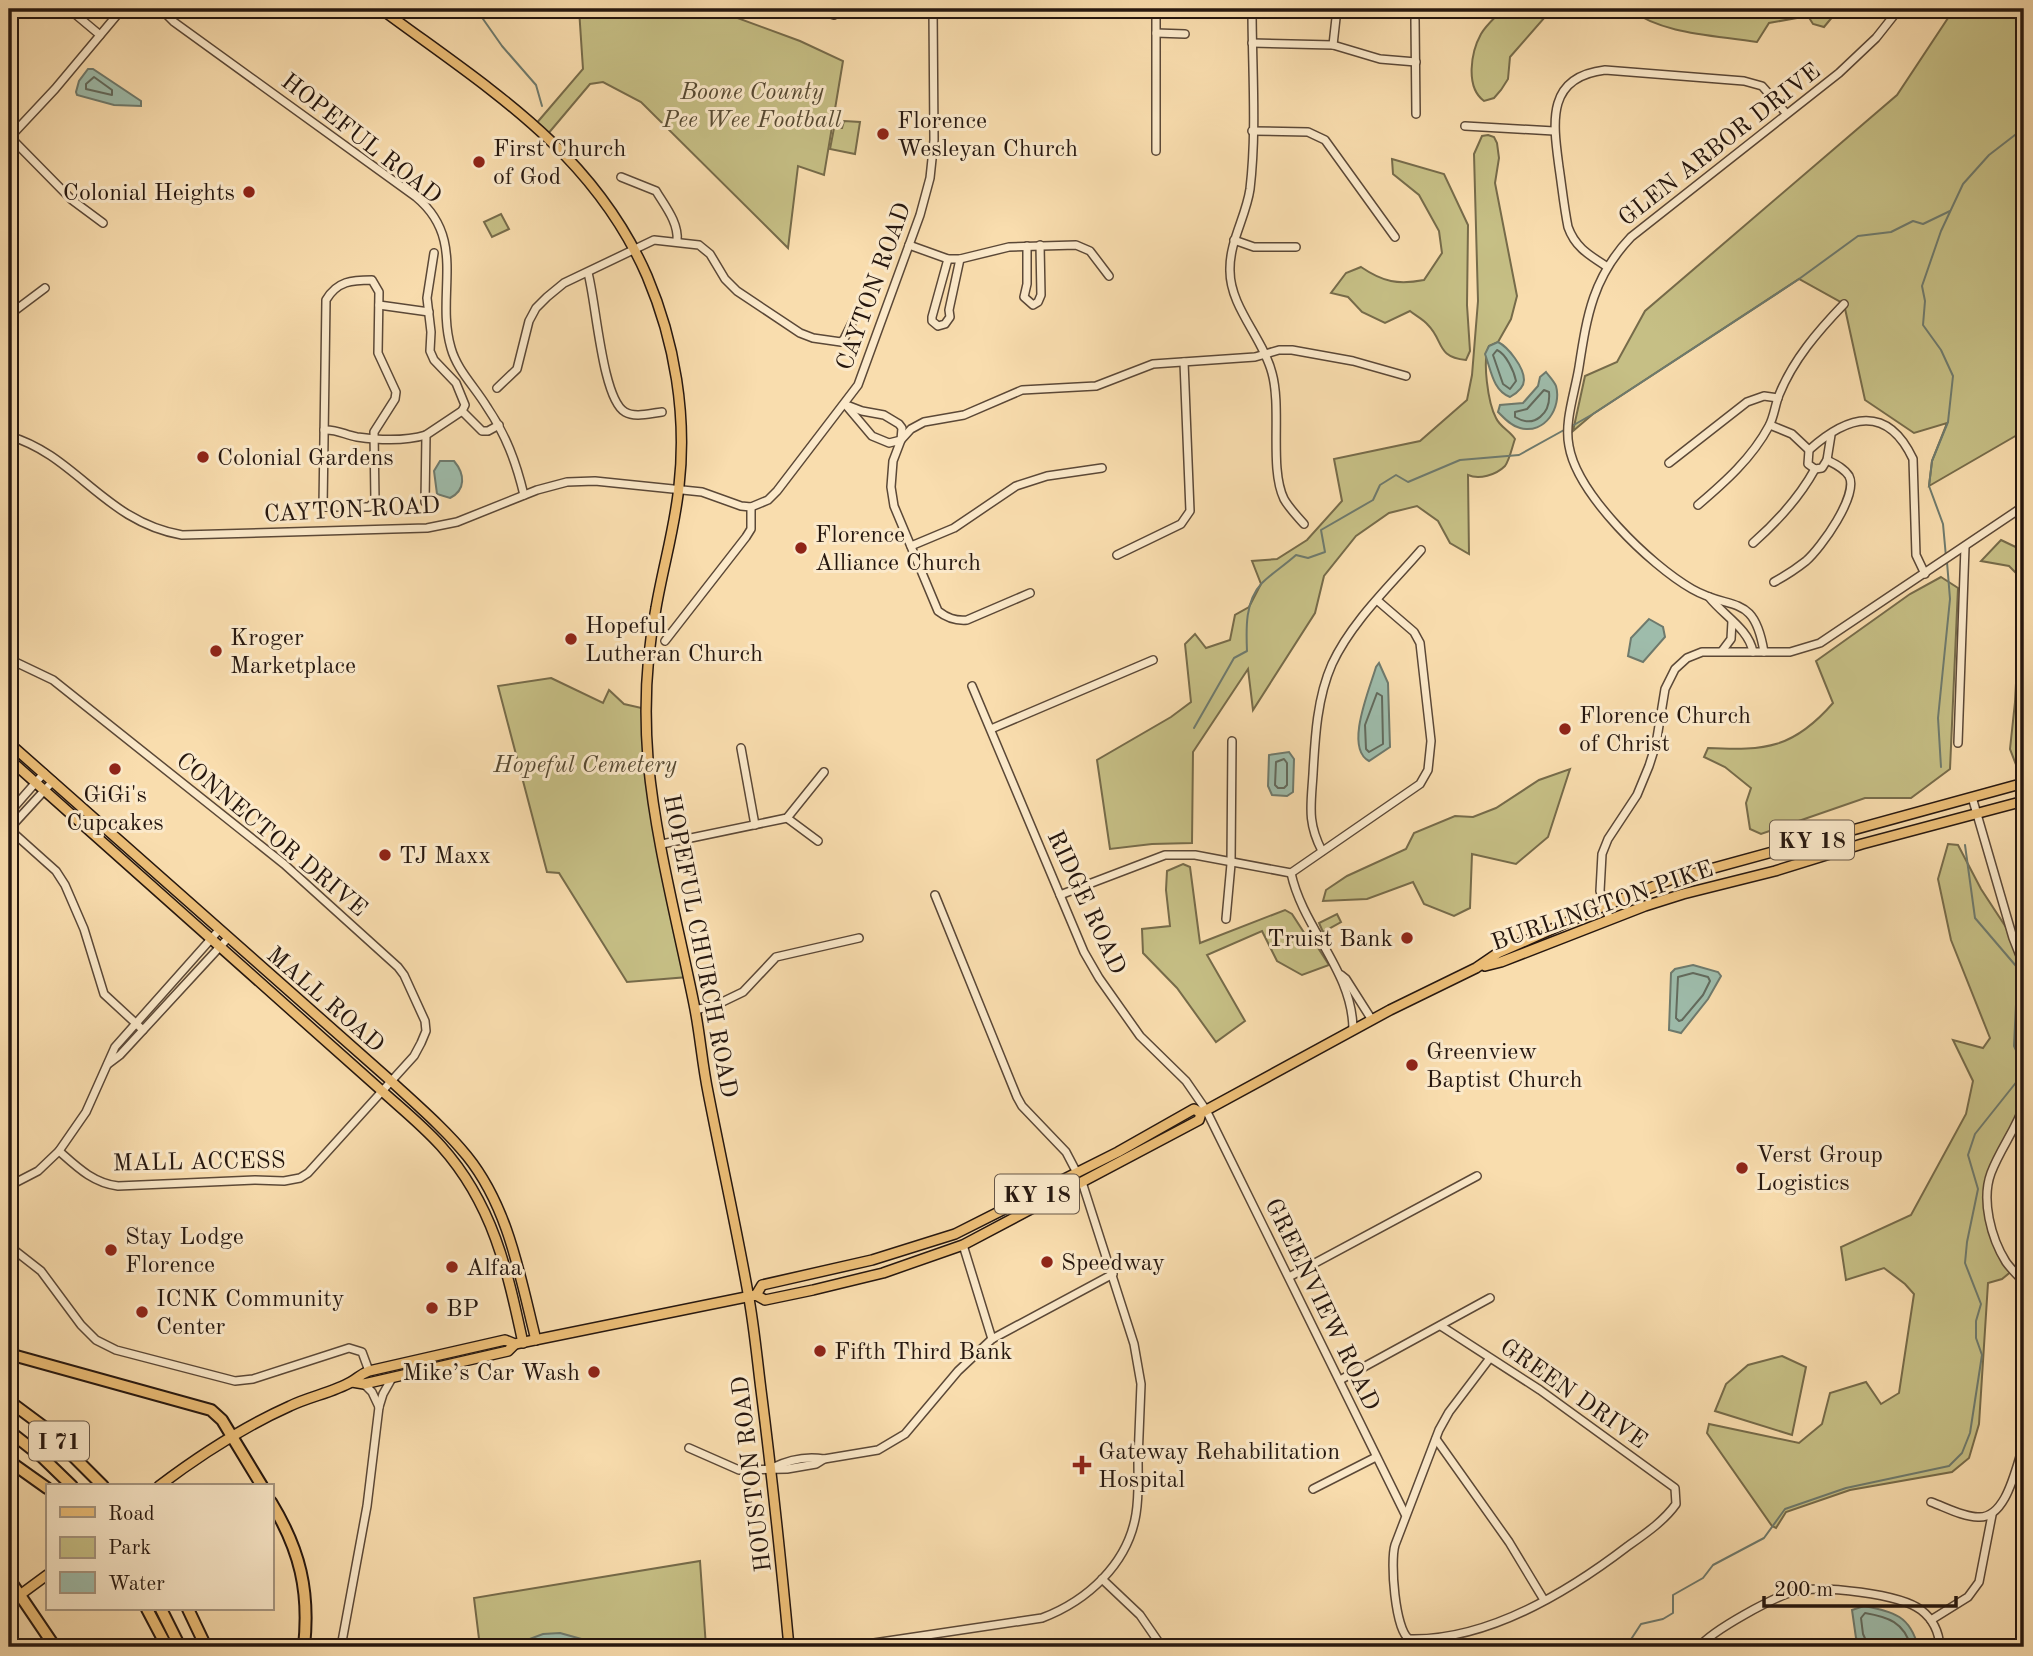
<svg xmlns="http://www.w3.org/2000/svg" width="2033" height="1656" font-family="'Old Standard TT',serif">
<rect width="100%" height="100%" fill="#f9ddae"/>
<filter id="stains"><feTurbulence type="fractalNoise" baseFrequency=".00286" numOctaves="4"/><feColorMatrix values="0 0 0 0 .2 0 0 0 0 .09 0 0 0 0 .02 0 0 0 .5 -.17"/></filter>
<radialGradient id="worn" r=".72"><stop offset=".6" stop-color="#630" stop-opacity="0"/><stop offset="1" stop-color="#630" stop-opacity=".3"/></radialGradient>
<!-- green -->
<g fill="#c6bf85" stroke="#766b4a" stroke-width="2">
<polygon points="579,9 713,9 800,41 843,61 824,175 798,166 788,248 641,102 603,82 590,84 547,135 535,125 583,69"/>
<path d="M1503 9H1552L1510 57 1508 79 1501 90 1494 98 1484 101C1465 87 1471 52 1481 34 1486 25 1496 17 1503 9Z"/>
<path d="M1629 9H1839L1824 27 1813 24 1808 16 1769 23 1757 42C1715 35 1664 35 1629 9Z"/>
<polygon points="1954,9 2024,9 2024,431 1929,486 1932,461 1947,423 1914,433 1865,400 1844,304 1799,279 1593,414 1573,431 1585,376 1617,362 1645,311 1897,95"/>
<polygon points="844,121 860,122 855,154 830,149 834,128 842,128"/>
<path d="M1488 135 1494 137 1497 143 1499 158 1495 183 1517 296 1511 319 1498 342 1489 346C1482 360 1488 403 1496 418 1500 427 1510 431 1515 439 1512 447 1510 459 1505 466 1496 475 1479 480 1468 475L1469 554 1450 543 1438 521 1417 506 1389 513 1356 536 1324 576 1315 613 1253 710 1248 669 1193 752 1192 843 1152 844 1110 849 1097 760 1171 717 1191 702 1185 644 1195 634 1206 648 1230 640 1235 615 1249 607 1261 584 1252 561 1277 559 1307 540 1342 501 1334 459 1420 441 1467 400 1472 375 1478 301 1474 154 1482 136Z"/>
<path d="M1392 159 1444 174 1468 225 1467 305 1470 351 1466 360C1436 357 1444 341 1428 325 1423 319 1416 316 1410 311L1385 323 1362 312 1348 297 1331 293 1346 273 1361 267C1383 282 1398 285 1424 280L1442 253 1439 231 1419 195 1393 174Z"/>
<polygon points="501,214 509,229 492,237 484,222"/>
<polygon points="2001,540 2024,551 2024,581 2009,566 1981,561"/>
<path d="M1941 577 1958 588 1950 769 1911 798H1865L1761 834 1750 829 1746 803 1751 788 1725 767 1704 757 1708 748C1766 751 1794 748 1833 703L1816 661 1910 594Z"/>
<polygon points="2024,607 2024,783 2023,783 2010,749 2015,702 2019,627"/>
<polygon points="551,678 603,703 609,690 624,704 646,709 647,746 688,977 627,982 559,873 547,872 498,686"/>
<polygon points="1570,769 1548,837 1516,864 1472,854 1470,908 1454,916 1424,904 1413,882 1367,899 1323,901 1326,890 1347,876 1406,849 1414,833 1455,816 1473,817 1496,808 1539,780"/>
<polygon points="1948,844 1958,845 1981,889 2013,938 2024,966 2024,1105 2001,1150 1987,1192 1992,1230 2013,1270 2002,1279 1988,1283 1979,1424 1969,1458 1952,1472 1850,1490 1786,1512 1776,1528 1772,1526 1707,1433 1709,1424 1799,1443 1822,1424 1830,1393 1866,1382 1881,1404 1899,1393 1914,1294 1905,1284 1884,1268 1846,1280 1841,1247 1911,1215 1966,1114 1973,1081 1953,1040 1983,1048 1990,1038 1951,940 1938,879"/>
<polygon points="1183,864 1190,867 1200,943 1285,910 1292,914 1305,934 1313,940 1329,965 1302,975 1277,961 1262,931 1207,955 1245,1021 1216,1042 1177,988 1143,953 1142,929 1170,926 1166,890 1167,871"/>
<polygon points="1337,914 1341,922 1323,932 1319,923"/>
<polygon points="1782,1356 1806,1367 1792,1435 1715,1411 1726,1384 1748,1365"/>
<polygon points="700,1561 706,1647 480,1647 474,1598"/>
</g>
<!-- water -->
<g fill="#9ebcab" stroke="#6e7a6d" stroke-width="2">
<polygon points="88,69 93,69 141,101 141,106 114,105 77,95 76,92 79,81"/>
<path d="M1498 342C1508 347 1524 367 1524 380 1524 388 1517 393 1510 397 1493 391 1491 370 1485 354L1489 346Z"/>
<path d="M1546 372C1549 376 1554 381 1556 386 1562 407 1545 435 1520 428 1511 426 1504 418 1498 412L1500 405 1523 403 1538 386 1540 377Z"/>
<path d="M440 461H454C465 474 466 490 450 498L437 494 434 471Z"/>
<polygon points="1649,619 1663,627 1665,637 1643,662 1628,656 1631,638"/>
<path d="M1379 663 1388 683 1390 747 1369 761C1344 748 1370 688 1376 667Z"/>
<polygon points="1289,752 1294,759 1293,792 1287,796 1272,795 1268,786 1269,755"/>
<polygon points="1693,965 1718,972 1721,976 1708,999 1681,1033 1669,1030 1671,973 1675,969"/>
<path d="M1864 1606C1893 1612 1910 1615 1918 1647H1864L1856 1638 1852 1610Z"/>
<polygon points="560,1633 610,1647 508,1647 543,1634"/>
</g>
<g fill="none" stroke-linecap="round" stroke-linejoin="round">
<!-- shore -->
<g stroke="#626a5d" stroke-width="2">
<polygon points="94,77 112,90 112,95 86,89 86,84"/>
<path d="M1497 350C1506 354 1514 371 1516 381L1510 389 1503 384 1493 355Z"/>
<path d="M1544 390 1549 392C1551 413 1535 429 1515 417V412L1527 409Z"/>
<polygon points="1377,693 1382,696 1383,744 1369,752 1366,749 1365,725"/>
<polygon points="1284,759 1287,763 1287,785 1284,788 1278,788 1275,785 1276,762"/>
<polygon points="1693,973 1708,977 1710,981 1703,995 1682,1020 1679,1021 1676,1018 1678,977"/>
<path d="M1869 1647 1863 1634 1861 1618 1865 1613C1888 1617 1904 1622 1911 1647"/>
</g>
<!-- stream -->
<g stroke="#6e7a6d" stroke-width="2">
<polyline points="476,9 502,46 536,85 542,106"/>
<polyline points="1572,426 1593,414 1799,279 1858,236 1891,232 1913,221 1923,224 1950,211"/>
<polyline points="1946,557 1943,524 1929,486 1932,461 1948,422 1953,376 1941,350 1923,325 1925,301 1922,286 1941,231 1963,184 1989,155 2024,128"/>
<path d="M1194 728 1234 658 1247 651C1246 628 1245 601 1262 583 1272 573 1285 565 1296 555L1308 558 1325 552 1321 530 1373 500 1380 485 1396 475 1408 482 1460 460 1519 455 1564 430"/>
<polyline points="1941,767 1938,718 1950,599 1947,562"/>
<polyline points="1626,1647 1641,1624 1663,1619 1673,1613 1673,1595 1703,1578 1713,1565 1764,1538 1785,1509 1846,1488 1949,1466 1962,1453 1970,1433 1982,1355 1976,1338 1976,1321 1981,1304 1965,1263 1967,1242 1978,1189 1968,1155 1975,1134 2018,1080 2022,1063 2014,1046 2016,1004 2023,992 2016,966 1975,918 1965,845"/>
</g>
<!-- minor casing -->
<g stroke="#5b4837" stroke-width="10">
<g id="minor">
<polyline points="69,9 100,35"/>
<path d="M161 9 174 22 416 197C468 240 435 293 451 348 457 370 475 387 487 407 506 435 516 462 524 495"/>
<polyline points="826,9 828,13 834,15 840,9"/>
<path d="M1252 9C1252 68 1257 130 1250 189 1246 217 1229 242 1230 271 1230 307 1263 338 1272 373 1282 409 1269 468 1284 499 1289 508 1297 516 1304 524"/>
<polyline points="721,11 721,9"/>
<polyline points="1415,20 1416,114"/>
<polyline points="1156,33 1185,34"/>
<polyline points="1252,43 1333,45 1380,59 1416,62"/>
<polyline points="1333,45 1337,9"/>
<polyline points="1465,126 1554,131"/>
<polyline points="1252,131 1308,132 1325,140 1395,237"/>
<polyline points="9,136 72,200 103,223"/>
<polyline points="10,137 55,89 122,9"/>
<polyline points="1156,151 1156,9"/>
<path d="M621 177 656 191C665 206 679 223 677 241"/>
<polyline points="1234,240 1254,247 1296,247"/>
<polyline points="909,245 948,259 960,259 1009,247 1076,245 1090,251 1109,276"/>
<polyline points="1027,246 1027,284 1024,297 1033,305 1038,302 1041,295 1040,245"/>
<polyline points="948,259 932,317 932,321 938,326 945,324 950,317 949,310 960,259"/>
<path d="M1606 266C1589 255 1575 247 1568 227 1564 207 1562 187 1559 167 1553 122 1546 77 1605 70L1744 81 1762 86 1786 113"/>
<path d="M588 273C596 301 602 399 625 412 635 418 651 413 662 412"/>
<path d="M372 280 379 292 378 353 396 392 395 399 374 432 375 501 369 507H323L326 300C337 281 352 280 372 280Z"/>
<polyline points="379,305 429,312"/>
<polyline points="9,315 45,288"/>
<polyline points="497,388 517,369 529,321 536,308 547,297 564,283 654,240 699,245 710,254 725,279 737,291 800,333 813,338 841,342 844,339 853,321"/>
<polyline points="845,404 872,436 889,443 901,440 911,429 924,422 964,415 1022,390 1096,386 1153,364 1255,357 1279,350 1292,350 1353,361 1406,376"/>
<path d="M849 406 862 411 884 415 899 424 902 428 901 440 893 461 891 487 894 506 938 611C947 618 955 621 967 620L1030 593"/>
<polyline points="462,411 482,431 488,431 499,425"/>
<polyline points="1770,425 1792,434 1809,450"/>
<path d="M324 430C337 429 345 435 357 437 378 440 406 441 426 435"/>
<path d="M1831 435 1827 460 1822 468 1815 469 1808 464 1809 450C1848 415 1887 404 1913 459L1916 555 1925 574"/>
<path d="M9 436C76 455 105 522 182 535L427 528 457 522 537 490 567 482 595 481 702 492 741 506 751 507 768 500 777 491 858 385 920 215 930 178 934 140 933 9"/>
<polyline points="1669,463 1747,402 1764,396 1778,398"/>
<polyline points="425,502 426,435 462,411 465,405 456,383 434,360 430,351 431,332 427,298 434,253"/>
<path d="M1698 505C1725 482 1752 458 1769 426 1774 417 1775 405 1779 395 1793 360 1818 331 1844 304"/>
<path d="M1753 543C1778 521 1799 498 1815 469"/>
<polyline points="911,546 954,528 1016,486 1047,476 1102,468"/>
<polyline points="1117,555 1181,524 1190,511 1184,362"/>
<path d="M1774 582C1785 576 1796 569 1806 561 1821 548 1859 495 1849 476 1844 468 1835 464 1827 460"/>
<path d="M1709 597C1723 615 1749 629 1753 652"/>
<polyline points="665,641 746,537 751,529 751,507"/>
<polyline points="1722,651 1731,639 1732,621"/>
<path d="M1764 652C1754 592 1732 612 1692 589 1650 565 1577 494 1569 446 1564 422 1575 392 1579 367 1587 315 1593 277 1631 237L1839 73 1876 38 1899 9"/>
<path d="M9 659 53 680 284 864 398 967 404 975 425 1021 426 1031 421 1043 414 1056 308 1173 300 1178 284 1181 255 1180 118 1186C93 1183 77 1167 59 1151"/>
<polyline points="972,686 1084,952 1099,978 1140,1036 1186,1081 1206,1110 1405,1514"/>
<polyline points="991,729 1153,660"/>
<polyline points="1958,743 1965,547"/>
<polyline points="741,748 755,825"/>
<polyline points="53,781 9,829 56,871 65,885 84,929 104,994 143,1030"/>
<polyline points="1972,797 2013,938 2024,966"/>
<polyline points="9,813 44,773"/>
<polyline points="787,818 818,841"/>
<polyline points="662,844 787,818 824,772"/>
<path d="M1322 851C1307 822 1311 806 1313 774 1315 737 1317 698 1332 664 1352 621 1390 586 1421 550"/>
<path d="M1291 873C1303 929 1353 971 1353 1030"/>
<polyline points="935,895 1017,1097 1022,1106 1066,1152 1077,1173"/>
<polyline points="1060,895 1165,855 1195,855 1291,873 1420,784 1428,770 1431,741 1420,643 1414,632 1378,601"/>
<polyline points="1226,919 1231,864 1232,741"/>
<polyline points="1610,920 1600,891 1602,854 1608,839 1637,795 1649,766 1656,744 1665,689 1675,669 1687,658 1702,652 1790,652 1820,643 2024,506"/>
<polyline points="1341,975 1346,979 1372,1020"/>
<polyline points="695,1010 716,1005 743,992 776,957 859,938"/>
<polyline points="108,1064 120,1055 228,938"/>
<path d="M2024 1105C2016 1129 2000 1149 1991 1173 1981 1200 1991 1238 2006 1262 2011 1269 2018 1276 2024 1282"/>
<polyline points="9,1186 38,1171 59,1151 86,1112 115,1047 219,930"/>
<polyline points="963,1245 992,1339"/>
<polyline points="9,1246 41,1271 81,1325 96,1340 116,1350 235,1381 253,1379 349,1348 362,1352 369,1371"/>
<polyline points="1289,1277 1477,1176"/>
<path d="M1441 1326 1540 1390 1675 1488 1676 1504C1664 1521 1645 1534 1628 1546 1568 1592 1487 1641 1409 1639 1395 1630 1390 1561 1395 1545L1439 1430 1449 1412 1490 1358"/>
<polyline points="1340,1380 1490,1298"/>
<polyline points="364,1384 372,1392 379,1407"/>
<polyline points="1436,1439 1509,1542 1544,1600"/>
<polyline points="689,1448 739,1470 787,1469 816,1464 824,1459 878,1450 905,1434 958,1371 992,1339 1113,1274"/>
<path d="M772 1468C788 1460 806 1456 824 1459"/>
<polyline points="1313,1489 1376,1457"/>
<path d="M1931 1502C1945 1507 1963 1517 1978 1517 2007 1519 2016 1466 2024 1444"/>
<polyline points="1102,1579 1140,1615 1162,1647"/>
<polyline points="1931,1620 1968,1597 1979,1582 1992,1515"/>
<polyline points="341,1647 367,1506 379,1407 383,1394 392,1378"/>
<path d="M847 1647 1042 1618C1087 1601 1128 1564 1136 1514 1139 1496 1138 1478 1138 1460 1139 1434 1140 1409 1141 1384L1134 1344 1082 1182"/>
<path d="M1699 1647C1713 1630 1773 1597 1796 1591 1823 1585 1900 1594 1921 1610 1934 1620 1939 1632 1940 1647"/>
</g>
</g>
<!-- major casing -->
<g stroke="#26170f" stroke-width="12">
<g id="major">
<path d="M381 9C486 87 592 150 647 276 675 342 687 415 679 486 675 527 663 567 656 608 646 658 644 708 648 759 655 839 678 925 694 1004 700 1033 702 1063 708 1092 721 1159 736 1226 748 1293 754 1325 757 1358 761 1390 772 1476 781 1561 789 1647"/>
<path d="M9 743 391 1081C417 1105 445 1129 467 1156 509 1208 520 1277 536 1340"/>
<path d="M9 759 382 1091C402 1109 423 1126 441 1146 493 1204 507 1269 523 1343"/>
<polyline points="1485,966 1501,962 1645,906 1683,894 1775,871 1862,844 2024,801"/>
<polyline points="756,1295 762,1285 872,1260 955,1234 1118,1152 1194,1109 1201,1113"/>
<polyline points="352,1382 364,1384 508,1351 515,1344"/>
<path d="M159 1486C200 1455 243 1427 290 1406 308 1397 334 1392 351 1382 358 1378 361 1374 369 1371L505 1340 515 1344 756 1295 765 1300 813 1290 883 1273 963 1245 1199 1120 1201 1113 1390 1010 1476 968 1498 953 1604 906 1670 880 2024 783"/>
<polyline points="9,1603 47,1575"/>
</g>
</g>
<!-- highway casing -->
<g stroke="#26170f" stroke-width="14">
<g id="highway">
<polyline points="9,1354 211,1410 222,1420 262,1486"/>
<polyline points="9,1401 44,1427 103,1486"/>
<polyline points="9,1431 42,1457 72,1486"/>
<polyline points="9,1461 47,1488"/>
<path d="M271 1502C300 1550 310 1591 304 1647"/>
<polyline points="9,1579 55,1647"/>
<polyline points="147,1609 167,1647"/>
<polyline points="161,1609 180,1647"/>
<polyline points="188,1609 206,1647"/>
</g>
</g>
<!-- minor -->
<use href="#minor" stroke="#fbe9ca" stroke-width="7"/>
<!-- major -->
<use href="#major" stroke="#ecbe77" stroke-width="9"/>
<!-- highway -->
<use href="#highway" stroke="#ecbe77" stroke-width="10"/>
</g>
<!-- markers -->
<g fill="#8f2418" stroke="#fbe9ca" stroke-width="2.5">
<circle cx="883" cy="134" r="7"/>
<circle cx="479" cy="162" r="7"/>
<circle cx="249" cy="192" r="7"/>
<circle cx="203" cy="457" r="7"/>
<circle cx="801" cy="548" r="7"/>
<circle cx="571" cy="639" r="7"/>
<circle cx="216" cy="651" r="7"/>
<circle cx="1565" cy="729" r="7"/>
<circle cx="115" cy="769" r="7"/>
<circle cx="385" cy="855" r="7"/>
<circle cx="1407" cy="938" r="7"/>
<circle cx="1412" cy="1065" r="7"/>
<circle cx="1742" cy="1168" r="7"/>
<circle cx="111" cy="1250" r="7"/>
<circle cx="1047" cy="1262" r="7"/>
<circle cx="452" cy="1267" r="7"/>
<circle cx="432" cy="1308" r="7"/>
<circle cx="142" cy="1312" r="7"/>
<circle cx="820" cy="1351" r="7"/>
<circle cx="594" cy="1372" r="7"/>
<path d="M1078.5 1454.5h7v7h7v7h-7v7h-7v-7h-7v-7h7z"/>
</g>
<g text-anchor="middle" stroke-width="6" stroke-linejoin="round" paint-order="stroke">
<!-- shield labels -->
<g fill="#fbe9ca" stroke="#665647" stroke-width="2">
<rect x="1770" y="820.5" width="84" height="39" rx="5"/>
<rect x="995" y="1174.5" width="84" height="39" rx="5"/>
<rect x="29" y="1421.5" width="60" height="39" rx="5"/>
</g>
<g font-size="23" font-weight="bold" fill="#26170f">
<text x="1812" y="848">KY 18</text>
<text x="1037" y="1202">KY 18</text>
<text x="59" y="1449">I 71</text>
</g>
<!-- park labels -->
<g font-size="24" font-style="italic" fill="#564932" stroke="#fbe9ca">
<text x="752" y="99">Boone County<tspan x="752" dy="28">Pee Wee Football</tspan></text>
<text x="585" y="772">Hopeful Cemetery</text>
</g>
<!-- poi labels -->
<g font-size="24" fill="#26170f" stroke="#fbe9ca" text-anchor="start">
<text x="897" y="128">Florence<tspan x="897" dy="28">Wesleyan Church</tspan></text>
<text x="493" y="156">First Church<tspan x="493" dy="28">of God</tspan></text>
<text x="235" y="200" text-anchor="end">Colonial Heights</text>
<text x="217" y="465">Colonial Gardens</text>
<text x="815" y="542">Florence<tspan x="815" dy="28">Alliance Church</tspan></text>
<text x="585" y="633">Hopeful<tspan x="585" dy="28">Lutheran Church</tspan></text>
<text x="230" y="645">Kroger<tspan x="230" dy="28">Marketplace</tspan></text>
<text x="1579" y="723">Florence Church<tspan x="1579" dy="28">of Christ</tspan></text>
<text x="115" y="802" text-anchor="middle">GiGi's<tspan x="115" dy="28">Cupcakes</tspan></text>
<text x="399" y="863">TJ Maxx</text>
<text x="1393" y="946" text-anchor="end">Truist Bank</text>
<text x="1426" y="1059">Greenview<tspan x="1426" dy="28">Baptist Church</tspan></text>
<text x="1756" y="1162">Verst Group<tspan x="1756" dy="28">Logistics</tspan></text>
<text x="125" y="1244">Stay Lodge<tspan x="125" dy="28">Florence</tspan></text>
<text x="1061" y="1270">Speedway</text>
<text x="466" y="1275">Alfaa</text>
<text x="156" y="1306">ICNK Community<tspan x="156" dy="28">Center</tspan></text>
<text x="446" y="1316">BP</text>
<text x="834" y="1359">Fifth Third Bank</text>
<text x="580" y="1380" text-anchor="end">Mike’s Car Wash</text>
<text x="1098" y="1459">Gateway Rehabilitation<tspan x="1098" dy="28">Hospital</tspan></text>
</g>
<!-- street labels -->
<g font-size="24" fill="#26170f" stroke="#fbe9ca">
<text transform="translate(362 138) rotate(38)" y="8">HOPEFUL ROAD</text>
<text transform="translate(1719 144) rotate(-38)" y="8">GLEN ARBOR DRIVE</text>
<text transform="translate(873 286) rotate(-70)" y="8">CAYTON ROAD</text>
<text transform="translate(352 509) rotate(-3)" y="8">CAYTON ROAD</text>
<text transform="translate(272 834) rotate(40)" y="8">CONNECTOR DRIVE</text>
<text transform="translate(1087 902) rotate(65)" y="8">RIDGE ROAD</text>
<text transform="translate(1602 905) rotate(-19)" y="8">BURLINGTON PIKE</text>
<text transform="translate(701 946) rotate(79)" y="8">HOPEFUL CHURCH ROAD</text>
<text transform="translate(326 999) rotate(41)" y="8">MALL ROAD</text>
<text transform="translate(199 1161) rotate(-1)" y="8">MALL ACCESS</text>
<text transform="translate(1323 1304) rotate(64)" y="8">GREENVIEW ROAD</text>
<text transform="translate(1574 1393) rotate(35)" y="8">GREEN DRIVE</text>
<text transform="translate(751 1474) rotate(-97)" y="8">HOUSTON ROAD</text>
</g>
</g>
<!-- margin -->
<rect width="2033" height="1656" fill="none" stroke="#f9ddae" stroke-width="35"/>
<rect x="10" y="10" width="2012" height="1635" fill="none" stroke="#26170f" stroke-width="3.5"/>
<rect x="18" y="18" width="1998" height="1621" fill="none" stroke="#26170f" stroke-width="2"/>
<!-- legend -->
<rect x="46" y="1484" width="228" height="126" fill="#fbe9ca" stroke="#a6957f" stroke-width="2"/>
<rect x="60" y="1507" width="35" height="10" fill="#ecbe77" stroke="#a6957f" stroke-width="2"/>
<text x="108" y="1520" font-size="21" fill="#26170f">Road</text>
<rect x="60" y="1537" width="35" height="21" fill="#c6bf85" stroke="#a6957f" stroke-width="2"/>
<text x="108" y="1554" font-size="21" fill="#26170f">Park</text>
<rect x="60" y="1572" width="35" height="21" fill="#9ebcab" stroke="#a6957f" stroke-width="2"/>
<text x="108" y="1590" font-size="21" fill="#26170f">Water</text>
<!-- scale -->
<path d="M1764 1596v10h192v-10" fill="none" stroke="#26170f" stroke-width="3.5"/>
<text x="1774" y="1596" font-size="21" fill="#26170f" stroke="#fbe9ca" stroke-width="5" paint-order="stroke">200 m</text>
<rect width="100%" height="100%" filter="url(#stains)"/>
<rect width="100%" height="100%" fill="url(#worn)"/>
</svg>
